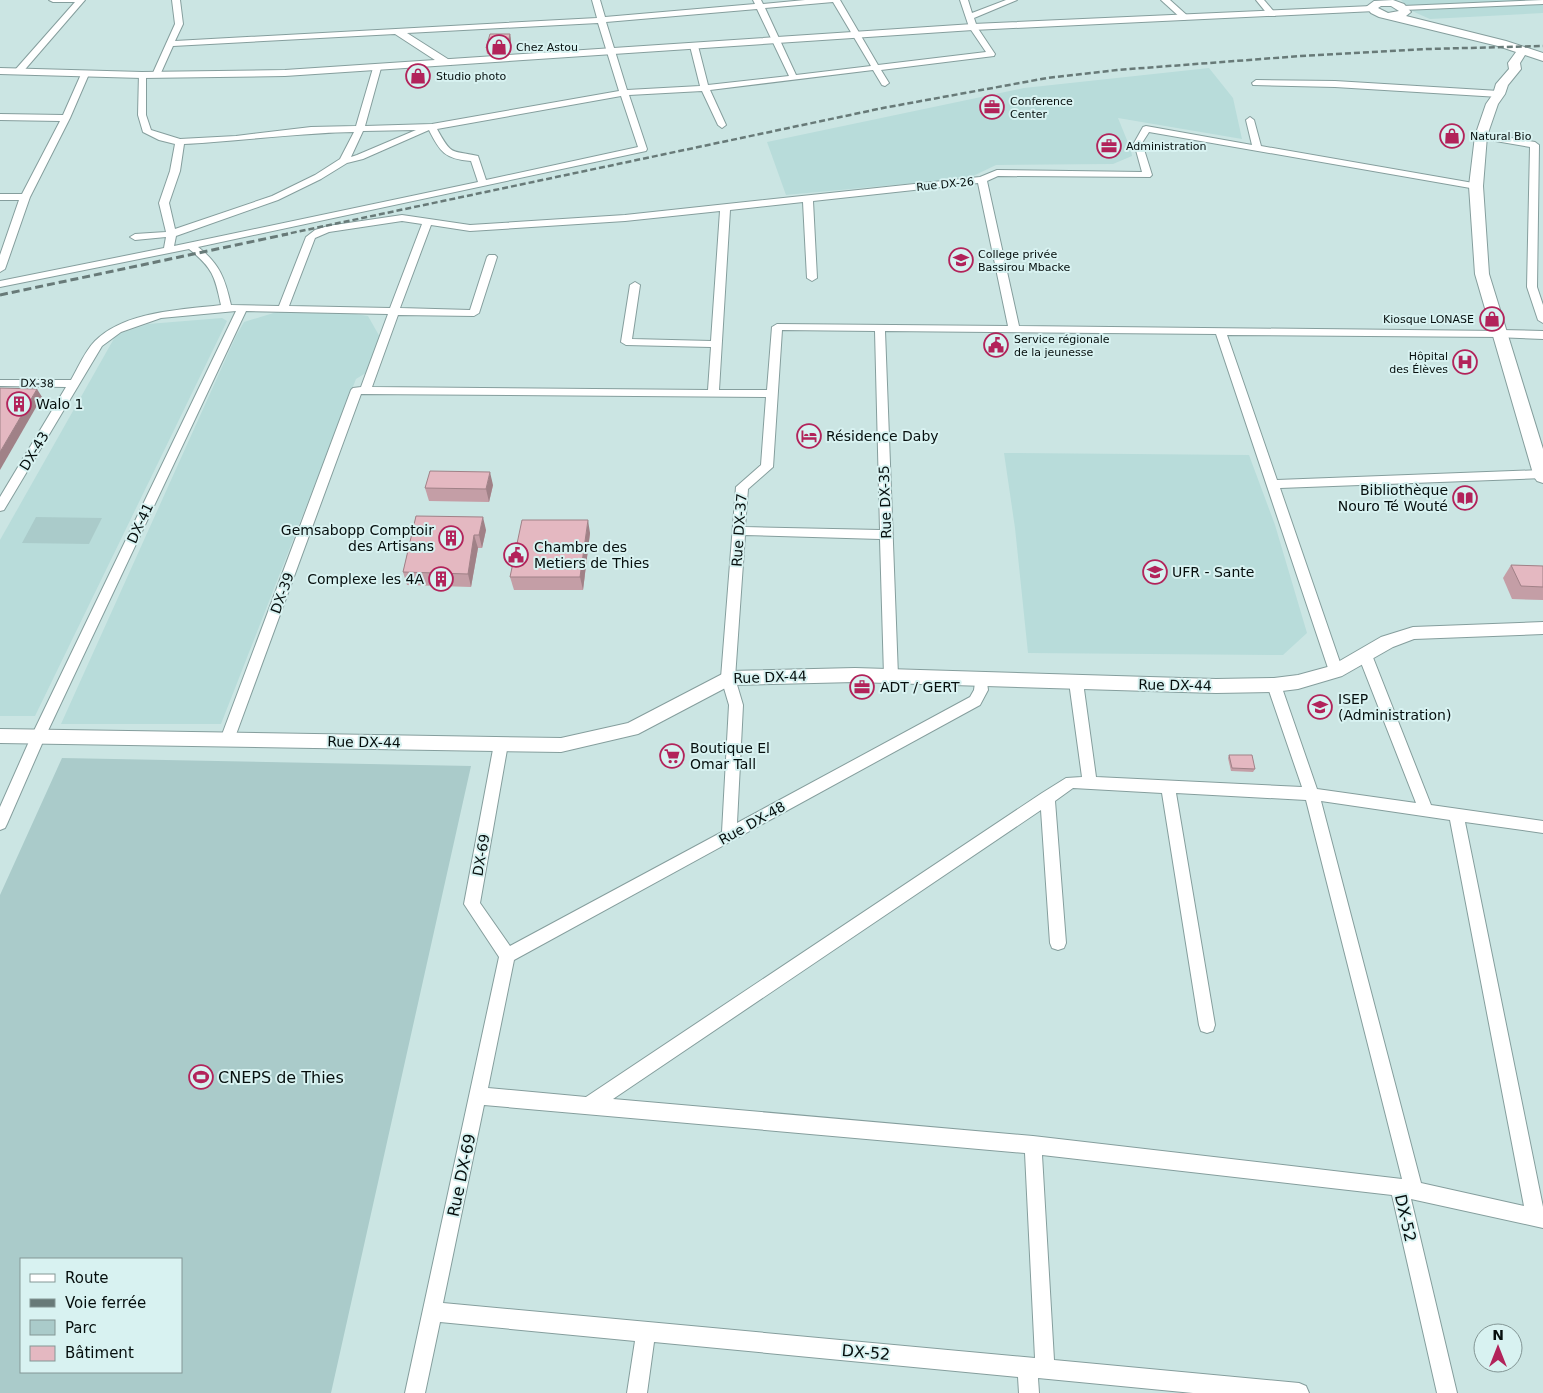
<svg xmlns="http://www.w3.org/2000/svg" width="1543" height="1393" font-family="'DejaVu Sans',sans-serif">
<rect width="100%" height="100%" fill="#cbe5e3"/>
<!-- built -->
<g fill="#b8dcda">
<polygon points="1401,0 1543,0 1543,13 1430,19 1412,11"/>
<polygon points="1209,68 1233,98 1242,139 1118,118 1131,150 1132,156 1113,164 996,165 969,178 786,195 767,142 1024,88"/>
<polygon points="280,311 343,312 368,316 381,339 369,371 356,379 221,724 61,724 236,336 244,322"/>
<polygon points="222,318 227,321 35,716 0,716 0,540 116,335 148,324"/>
<polygon points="1004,453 1249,455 1275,525 1307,633 1283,655 1028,653 1015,528"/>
</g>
<!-- green -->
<g fill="#aacbca" fill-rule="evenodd">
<polygon points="36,517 102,518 89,544 22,543"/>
<path d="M62 758 471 766 331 1393H0V895ZM181 1259V1372H21V1259Z"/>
</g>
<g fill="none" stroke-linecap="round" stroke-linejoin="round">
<!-- minor casing -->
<g stroke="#859e9d" stroke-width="2">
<g id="minor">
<polygon points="49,0 85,0 21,74 15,74 15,70 75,2 53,2"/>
<path d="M172 0H180L183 24 175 41 597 18 592 0H600L605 17 755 4 753 0H761L763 4 805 0H840L878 65 986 52 969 27 960 0H968L972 13 1006 0H1017L974 18 977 27 995 54 994 56 881 70 889 83 885 86 882 85 873 70 710 90 726 125 722 128 718 125 702 91 629 95 647 149 646 151 198 247C220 264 225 279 231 305L279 306 306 237 315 230 328 226 402 215 470 225 625 215 980 177 997 170 1142 172 1134 143 1143 127 1146 126 1252 145 1246 120 1250 117 1254 120 1261 146 1479 184 1481 186 1476 189 1149 132 1142 143 1152 175 1150 177 998 176 987 181 1019 326 1500 331 1505 334 1500 337 1227 335 1277 480 1542 470 1543 478 1280 488 1343 671 1341 675 1336 676 1331 675 1329 671 1216 334 885 331 898 676 896 680 891 681 886 680 884 676 880 539 745 535 735 678 743 705 737 823 970 697 974 690 976 675 981 674 986 675 988 690 980 705 514 960 488 1088 586 1097 1042 793 1066 778 1082 777 1069 682 1071 678 1076 677 1081 678 1083 682 1096 777 1302 787 1267 685 1269 681 1274 680 1279 681 1281 685 1317 789 1416 803 1358 655 1360 651 1365 650 1370 651 1372 655 1431 805 1543 821V833L1465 822 1543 1207V1228L1411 1199 1457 1393H1437L1392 1195 1042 1155 1054 1360 1299 1383 1306 1386 1309 1393H1193L1038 1378 1039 1393H1019L1018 1377 654 1342 647 1393H627L635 1341 440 1322 425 1393H405L499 957 464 904 494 744 496 740 501 738 506 740 508 744 480 903 510 946 722 832 729 705 721 678 736 487 761 465 766 397 361 394 234 740 232 744 227 746 222 744 220 740 351 390 353 388 361 387 388 314 246 311 45 737 7 824 5 828 0 830V807L31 737 236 311 161 318 121 332 102 346 4 510 0 511V497L66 387 0 386V380H71C78 368 85 351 95 341 125 311 181 310 221 305 215 277 213 268 189 249L0 287V281L164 248 166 237 135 240 130 237 135 234 166 232 159 203 170 171 175 144 159 140 143 132 138 115 139 73 146 75V115L151 130 180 139 236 136 311 127 356 126 373 68 377 66 381 68 365 126 432 124 619 91 598 23 407 33 451 61V65L438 62 395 34 173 46 160 75 156 77 152 75 175 24ZM833 2 871 66 796 75 765 8ZM757 9 789 76 708 85 698 46 694 44 690 46 700 86 627 90 606 22ZM621 96 638 147 486 180 478 156C450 150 452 156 437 129ZM416 130 357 155 351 157 363 131ZM429 130C440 152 445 159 471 161L478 182 174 246 176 236 278 200 321 179 347 163 363 159ZM354 132 340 159 315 175 272 196 175 229 169 203 180 171 184 144C241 141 297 133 354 132ZM978 183 1008 326 777 324 772 327 767 390H719L730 210 803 202 807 278 812 281 817 278 813 201ZM720 211 711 341 632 339 640 285 635 282 630 285 621 342 626 345 711 347 708 390 372 387 398 315 474 316 479 313 497 257 495 255H489L487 257 470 310 400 308 431 225 470 231 625 221ZM402 221 422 224 390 308 289 306 315 238 329 232ZM782 330 875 331 880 530 745 527 748 489 773 467ZM1073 788 1162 793 1199 1025 1201 1031 1207 1033 1213 1031 1215 1025 1176 793 1306 800 1402 1179 1033 1136 613 1099 1041 810 1050 943 1052 948 1058 950 1064 948 1066 943 1055 801ZM1321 801 1450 820 1524 1206 1421 1183ZM484 1105 1025 1153 1035 1358 443 1303Z"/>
<polygon points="1161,0 1170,0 1190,18 1183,20"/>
<polygon points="1256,0 1264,0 1276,14 1275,16 1269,16"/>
<polygon points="1543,0 1543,4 1403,10 1399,8 1403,6"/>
<polygon points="82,72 89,74 70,118 30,197 5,269 0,272 0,255 19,200 0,200 0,194 22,194 60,121 0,120 0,114 63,115"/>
<polygon points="1256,80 1335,81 1499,91 1503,94 1499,97 1335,87 1253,85 1252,83"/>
<polygon points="1481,133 1535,142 1539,145 1537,287 1543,305 1543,323 1538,320 1527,287 1530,147 1478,138 1477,136"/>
</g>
</g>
<!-- tertiary casing -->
<g stroke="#859e9d" stroke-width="2">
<g id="tertiary">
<polygon points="1372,6 1377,9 1375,11 973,30 285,76 142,78 0,74 0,68 142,72 285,70 973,24"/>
<polygon points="1500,330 1543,331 1543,339 1495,337 1493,334 1495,331"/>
<polygon points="1543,622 1543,634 1414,639 1393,647 1342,676 1298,689 1274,692 1216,693 855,682 731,685 638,734 561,752 0,743 0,729 561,738 628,723 728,671 855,668 1216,679 1274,678 1298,675 1331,666 1381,637 1413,627"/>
</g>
</g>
<!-- secondary casing -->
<g stroke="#859e9d" stroke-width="2">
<path id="secondary" d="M1393 0 1404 4 1411 12 1406 16 1506 41 1543 53V61L1525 55 1520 63 1521 69 1508 85 1505 94 1498 104 1487 136 1483 186 1489 274 1543 449V483L1537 481 1534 477 1475 274 1469 186 1475 136 1486 104 1493 94 1496 84 1509 69 1508 63 1516 52 1498 46 1379 17 1371 13 1366 7 1374 1ZM1381 6H1391L1399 11 1388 13 1378 8Z"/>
</g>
<!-- minor -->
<use href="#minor" fill="#fff" fill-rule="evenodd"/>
<!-- tertiary -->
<use href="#tertiary" fill="#fff" fill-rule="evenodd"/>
<!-- secondary -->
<use href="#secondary" fill="#fff" fill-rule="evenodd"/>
<!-- rail-far1 -->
<polyline stroke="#687a78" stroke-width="2.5" stroke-dasharray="6 3" stroke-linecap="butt" points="282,235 883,108 1047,78 1117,70 1301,56 1428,49 1543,46"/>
<!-- rail -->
<polyline stroke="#687a78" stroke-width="3" stroke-dasharray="8 4" stroke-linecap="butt" points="0,295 288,234"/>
</g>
<!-- wall -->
<g fill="#c49ea6">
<polygon points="510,34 511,40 508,53 487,54 486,48"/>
<polygon points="493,485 489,502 429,501 425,488"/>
<polygon points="416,516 486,530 482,548 478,548 471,587 407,585 403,572"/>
<polygon points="590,533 583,590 514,590 510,577"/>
<polygon points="1511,565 1543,566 1543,600 1512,599 1503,578"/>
<polygon points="1229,755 1255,769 1253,772 1231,771 1228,758"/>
</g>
<!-- shaded-wall -->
<g fill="#a08187">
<polygon points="510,34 511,40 508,53 507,47"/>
<polygon points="37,389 42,397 0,470 0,452"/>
<polygon points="490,472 493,485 489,502 486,489"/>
<polygon points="483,517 486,530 482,548 479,535"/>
<polygon points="588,520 590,533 583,590 580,577"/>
<polygon points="474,535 478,548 471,587 468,574"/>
</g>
<!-- building -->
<g fill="#e4b8c1" stroke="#a08187">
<polygon points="490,34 510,34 507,47 486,48"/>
<polygon points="0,388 37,389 0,452"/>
<polygon points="430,471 490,472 486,489 425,488"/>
<polygon points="416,516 483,517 479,535 474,535 468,574 403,572"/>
<polygon points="522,520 588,520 580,577 510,577"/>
<polygon points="1511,565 1543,566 1543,587 1521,586"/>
<polygon points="1229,755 1252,755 1255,769 1232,768"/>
</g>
<!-- icons -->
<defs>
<g id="shop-ring" transform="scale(1.25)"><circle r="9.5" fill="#d8f2f1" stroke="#b2235a" stroke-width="1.5"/><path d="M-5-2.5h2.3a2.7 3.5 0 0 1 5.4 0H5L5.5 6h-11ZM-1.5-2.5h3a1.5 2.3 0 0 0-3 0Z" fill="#b2235a"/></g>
<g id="office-ring" transform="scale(1.25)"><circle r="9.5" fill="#d8f2f1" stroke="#b2235a" stroke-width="1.5"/><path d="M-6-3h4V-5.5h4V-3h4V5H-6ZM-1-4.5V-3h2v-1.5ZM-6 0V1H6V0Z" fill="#b2235a"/></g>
<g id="school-ring" transform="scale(1.25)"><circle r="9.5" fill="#d8f2f1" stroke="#b2235a" stroke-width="1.5"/><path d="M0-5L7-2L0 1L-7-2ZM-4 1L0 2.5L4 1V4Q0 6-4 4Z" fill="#b2235a"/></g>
<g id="civic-ring" transform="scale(1.25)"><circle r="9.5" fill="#d8f2f1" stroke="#b2235a" stroke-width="1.5"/><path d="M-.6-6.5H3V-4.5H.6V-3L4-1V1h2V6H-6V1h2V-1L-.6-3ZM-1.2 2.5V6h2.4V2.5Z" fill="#b2235a"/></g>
<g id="hospital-ring" transform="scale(1.25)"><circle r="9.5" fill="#d8f2f1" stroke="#b2235a" stroke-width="1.5"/><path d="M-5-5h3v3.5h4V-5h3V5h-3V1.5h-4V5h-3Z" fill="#b2235a"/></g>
<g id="building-ring" transform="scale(1.25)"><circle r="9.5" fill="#d8f2f1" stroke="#b2235a" stroke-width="1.5"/><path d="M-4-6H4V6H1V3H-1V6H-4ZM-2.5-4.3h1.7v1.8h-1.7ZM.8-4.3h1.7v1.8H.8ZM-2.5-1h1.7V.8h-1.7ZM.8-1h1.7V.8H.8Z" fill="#b2235a"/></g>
<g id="hotel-ring" transform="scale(1.25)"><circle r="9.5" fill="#d8f2f1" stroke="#b2235a" stroke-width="1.5"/><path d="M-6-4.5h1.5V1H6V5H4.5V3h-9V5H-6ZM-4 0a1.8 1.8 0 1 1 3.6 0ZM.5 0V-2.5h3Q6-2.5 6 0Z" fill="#b2235a"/></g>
<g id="library-ring" transform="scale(1.25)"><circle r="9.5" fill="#d8f2f1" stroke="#b2235a" stroke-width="1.5"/><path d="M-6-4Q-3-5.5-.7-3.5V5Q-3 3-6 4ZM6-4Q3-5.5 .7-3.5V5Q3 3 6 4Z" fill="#b2235a"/></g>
<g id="university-ring" transform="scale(1.25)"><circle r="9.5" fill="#d8f2f1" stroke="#b2235a" stroke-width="1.5"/><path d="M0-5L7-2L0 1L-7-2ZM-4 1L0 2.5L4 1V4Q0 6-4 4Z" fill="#b2235a"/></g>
<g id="supermarket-ring" transform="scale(1.25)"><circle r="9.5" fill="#d8f2f1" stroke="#b2235a" stroke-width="1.5"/><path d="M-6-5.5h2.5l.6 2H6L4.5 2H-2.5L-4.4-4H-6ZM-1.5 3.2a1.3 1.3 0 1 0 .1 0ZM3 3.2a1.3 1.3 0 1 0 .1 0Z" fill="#b2235a"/></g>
<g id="stadium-ring" transform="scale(1.25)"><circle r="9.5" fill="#d8f2f1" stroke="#b2235a" stroke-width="1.5"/><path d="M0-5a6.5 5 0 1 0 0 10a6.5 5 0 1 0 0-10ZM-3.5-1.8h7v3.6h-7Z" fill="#b2235a"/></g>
</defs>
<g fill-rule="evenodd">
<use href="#shop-ring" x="499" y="47"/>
<use href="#shop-ring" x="418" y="76"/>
<use href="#office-ring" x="992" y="107"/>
<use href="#shop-ring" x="1452" y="136"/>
<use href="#office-ring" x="1109" y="146"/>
<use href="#school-ring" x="961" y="260"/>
<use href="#shop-ring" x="1492" y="319"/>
<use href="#civic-ring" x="996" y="345"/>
<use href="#hospital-ring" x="1465" y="362"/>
<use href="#building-ring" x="19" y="404"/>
<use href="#hotel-ring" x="809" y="436"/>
<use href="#library-ring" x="1465" y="498"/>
<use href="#building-ring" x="451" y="538"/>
<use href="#civic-ring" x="516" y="555"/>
<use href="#university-ring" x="1155" y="572"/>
<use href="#building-ring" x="441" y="579"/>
<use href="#office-ring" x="862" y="687"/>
<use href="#university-ring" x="1320" y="707"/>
<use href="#supermarket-ring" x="672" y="756"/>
<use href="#stadium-ring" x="201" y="1077"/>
</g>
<g text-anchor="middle" stroke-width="4" stroke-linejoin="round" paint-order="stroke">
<!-- far-poi labels -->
<g font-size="11" fill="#060f0e" stroke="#d8f2f1" text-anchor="start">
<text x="516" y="51">Chez Astou</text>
<text x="436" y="80">Studio photo</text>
<text x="1010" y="105">Conference<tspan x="1010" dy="13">Center</tspan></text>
<text x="1470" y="140">Natural Bio</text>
<text x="1126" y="150">Administration</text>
<text x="978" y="258">College privée<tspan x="978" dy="13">Bassirou Mbacke</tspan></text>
<text x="1474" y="323" text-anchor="end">Kiosque LONASE</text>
<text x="1014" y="343">Service régionale<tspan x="1014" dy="13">de la jeunesse</tspan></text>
<text x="1448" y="360" text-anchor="end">Hôpital<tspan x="1448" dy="13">des Élèves</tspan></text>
</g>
<!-- far-street labels -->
<g font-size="11" fill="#060f0e" stroke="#d8f2f1">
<text transform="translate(945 184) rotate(-6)" y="4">Rue DX-26</text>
<text transform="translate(37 383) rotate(1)" y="4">DX-38</text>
</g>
<!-- poi labels -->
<g font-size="14" fill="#060f0e" stroke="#d8f2f1" text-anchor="start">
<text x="36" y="409">Walo 1</text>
<text x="826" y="441">Résidence Daby</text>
<text x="1448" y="495" text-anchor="end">Bibliothèque<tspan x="1448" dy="16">Nouro Té Wouté</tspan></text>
<text x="434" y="535" text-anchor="end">Gemsabopp Comptoir<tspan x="434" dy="16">des Artisans</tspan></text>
<text x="534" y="552">Chambre des<tspan x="534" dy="16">Metiers de Thies</tspan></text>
<text x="1172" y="577">UFR - Sante</text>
<text x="424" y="584" text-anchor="end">Complexe les 4A</text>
<text x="880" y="692">ADT / GERT</text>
<text x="1338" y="704">ISEP<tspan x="1338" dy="16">(Administration)</tspan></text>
<text x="690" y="753">Boutique El<tspan x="690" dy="16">Omar Tall</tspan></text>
</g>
<!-- street labels -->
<g font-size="14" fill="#060f0e" stroke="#d8f2f1">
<text transform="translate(34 451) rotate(-59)" y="5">DX-43</text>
<text transform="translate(885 502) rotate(-92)" y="5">Rue DX-35</text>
<text transform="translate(140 523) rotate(-65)" y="5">DX-41</text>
<text transform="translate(739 530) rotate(-86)" y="5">Rue DX-37</text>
<text transform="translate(282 593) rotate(-70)" y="5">DX-39</text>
<text transform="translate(770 677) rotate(-2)" y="5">Rue DX-44</text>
<text transform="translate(1175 685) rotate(1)" y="5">Rue DX-44</text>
<text transform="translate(364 742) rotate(1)" y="5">Rue DX-44</text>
<text transform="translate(752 823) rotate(-29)" y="5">Rue DX-48</text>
<text transform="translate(481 855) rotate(-80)" y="5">DX-69</text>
</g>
<!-- near-poi labels -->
<g font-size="16" fill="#060f0e" stroke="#d8f2f1" text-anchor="start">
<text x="218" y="1083">CNEPS de Thies</text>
</g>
<!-- near-street labels -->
<g font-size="16" fill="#060f0e" stroke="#d8f2f1">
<text transform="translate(461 1175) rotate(-78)" y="6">Rue DX-69</text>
<text transform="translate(1406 1218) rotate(77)" y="6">DX-52</text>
<text transform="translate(866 1352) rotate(5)" y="6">DX-52</text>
</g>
</g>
<!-- legend -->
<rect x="20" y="1258" width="162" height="115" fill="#d8f2f1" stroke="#849796"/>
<rect x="30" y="1274" width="25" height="8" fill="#ffffff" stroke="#849796"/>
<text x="65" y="1283" font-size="15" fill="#060f0e">Route</text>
<rect x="30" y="1299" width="25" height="8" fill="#687a78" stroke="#849796"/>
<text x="65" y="1308" font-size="15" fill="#060f0e">Voie ferrée</text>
<rect x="30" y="1320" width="25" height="15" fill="#aacbca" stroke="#849796"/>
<text x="65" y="1333" font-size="15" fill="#060f0e">Parc</text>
<rect x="30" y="1346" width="25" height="15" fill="#e4b8c1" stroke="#849796"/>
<text x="65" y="1358" font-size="15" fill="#060f0e">Bâtiment</text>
<!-- north arrow -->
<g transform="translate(1498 1348)"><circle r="24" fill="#d8f2f1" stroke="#849796"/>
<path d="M0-4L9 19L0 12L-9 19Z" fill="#b2235a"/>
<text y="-8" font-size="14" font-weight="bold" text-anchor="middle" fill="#060f0e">N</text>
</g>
</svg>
